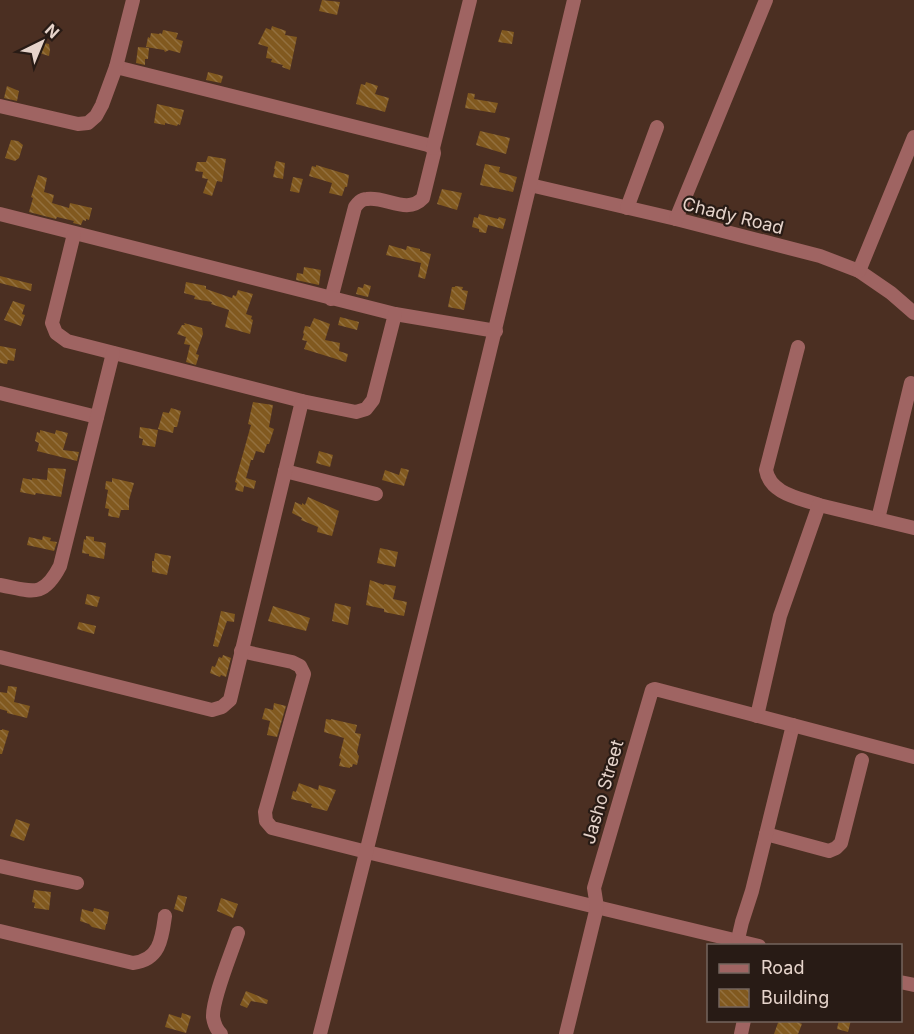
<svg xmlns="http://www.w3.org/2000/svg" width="914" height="1034" font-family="Inter,sans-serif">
<defs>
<pattern id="building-back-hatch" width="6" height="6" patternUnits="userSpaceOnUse" patternTransform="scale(1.5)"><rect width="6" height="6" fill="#81591f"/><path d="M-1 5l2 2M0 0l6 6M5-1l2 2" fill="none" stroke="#93703e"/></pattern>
</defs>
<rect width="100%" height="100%" fill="#4b2f22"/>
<!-- building -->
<g fill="url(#building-back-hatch)">
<polygon points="322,0 340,2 337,15 319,11"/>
<polygon points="272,26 286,31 285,35 297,37 290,70 282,67 283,65 271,62 272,59 266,58 268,47 258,44 266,28 271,30"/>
<polygon points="163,30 178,33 176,39 183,41 180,53 169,50 165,52 164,50 146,47 148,37 150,38 151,33 159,34 160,33 162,34"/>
<polygon points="502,30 514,32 512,44 498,42"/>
<polygon points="40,42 49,44 50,50 49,56 39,53"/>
<polygon points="138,47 149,48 148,59 145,59 145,65 136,63"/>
<polygon points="208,72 223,76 221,83 206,80"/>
<polygon points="366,82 378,86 375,94 389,98 385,112 356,104 361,84 365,85"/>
<polygon points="7,86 19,91 17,101 4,98"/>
<polygon points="468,93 475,94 474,99 498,103 495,113 465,108"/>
<polygon points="157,104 184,110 180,125 178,124 177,126 165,123 165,125 154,123"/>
<polygon points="480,131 510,138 506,154 476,145"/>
<polygon points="11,140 18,141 23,145 19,158 15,161 5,158"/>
<polygon points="208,156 226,159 222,182 217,181 212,196 203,193 208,179 202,178 203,172 195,171 197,162 206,162"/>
<polygon points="276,161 285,163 283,179 273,177 275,169 274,169"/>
<polygon points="485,164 500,167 499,172 517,177 513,192 480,185"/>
<polygon points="316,165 349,175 347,187 345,187 342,196 329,193 332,183 309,176 312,166 316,167"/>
<polygon points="38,175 47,178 44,192 54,195 52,203 69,208 70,203 92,208 89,220 86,219 86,221 83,220 81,225 73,223 74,221 57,217 56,219 29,212 33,198 31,197"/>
<polygon points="293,177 303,179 299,193 290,191"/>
<polygon points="442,189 462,193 457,210 437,204"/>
<polygon points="479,214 498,219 499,217 506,219 503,229 488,225 486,233 479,232 479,229 472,227 474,217 478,218"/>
<polygon points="389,245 406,250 407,246 420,249 420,251 431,254 425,279 418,277 421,263 386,255"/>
<polygon points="304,267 321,270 319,285 296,280 297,273 303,274"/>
<polygon points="0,276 32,284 31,291 0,283"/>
<polygon points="186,282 206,286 206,289 232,298 233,295 236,296 238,290 253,294 246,314 252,316 251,319 253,320 250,334 225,327 229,310 211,304 212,302 194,299 195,296 184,293"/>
<polygon points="364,284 371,286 368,297 356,294 358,287 363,288"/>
<polygon points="455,286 463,287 462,290 468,291 464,310 448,307 452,287 455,287"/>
<polygon points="13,301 25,305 22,314 25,315 21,326 4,320"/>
<polygon points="340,317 359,322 357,330 338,325"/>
<polygon points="314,318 330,324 325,340 340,343 339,351 348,354 346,362 304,349 307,341 302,340 304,334 303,333 305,326 310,327"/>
<polygon points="184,323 202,328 203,334 196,354 199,355 196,365 186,362 190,345 184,344 186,337 177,334 182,325 185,325"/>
<polygon points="0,346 16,349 14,361 8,360 7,364 0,363"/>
<polygon points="253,402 273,405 269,427 274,429 269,444 267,444 264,453 256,451 253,460 251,460 246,478 256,481 254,489 244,486 243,492 235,490 237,483 235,482 251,425 248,424"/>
<polygon points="171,408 181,411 177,427 174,427 173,433 158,429 163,412 169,413"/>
<polygon points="140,427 158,430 155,447 142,445 143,439 139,438"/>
<polygon points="40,430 55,434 56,430 68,433 63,450 79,452 77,461 37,451 39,443 35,441 37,432 40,433"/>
<polygon points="319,451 333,455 330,467 316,463"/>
<polygon points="48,468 66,469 61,497 36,493 35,495 20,492 23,478 32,480 32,478 47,480"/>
<polygon points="401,468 409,470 404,486 382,480 385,470 399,475"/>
<polygon points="112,478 134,483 129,500 129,510 121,510 119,518 108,516 109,509 105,508 108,490 105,489 106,481 112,482"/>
<polygon points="308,497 339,511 332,536 317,532 318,527 301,520 302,518 292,513 295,502 302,505 302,503 305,505"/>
<polygon points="43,536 51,538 50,541 57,542 54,551 27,545 29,537 42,540"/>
<polygon points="86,536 94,537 94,541 106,543 104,559 89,556 89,554 82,553 84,539 86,540"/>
<polygon points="380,548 398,552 395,567 377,563"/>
<polygon points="155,553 171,556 167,575 152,572 152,561 154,561"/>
<polygon points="370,580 384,585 384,584 396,586 393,599 407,602 404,616 384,612 384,609 366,605"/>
<polygon points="87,594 100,597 97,607 85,604"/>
<polygon points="335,603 351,607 348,625 332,621"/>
<polygon points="273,606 310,618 306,631 268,621"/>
<polygon points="221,611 235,614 234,622 227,621 218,647 213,646"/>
<polygon points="79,622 96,626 94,634 77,629"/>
<polygon points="223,655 231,658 226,677 221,675 220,677 210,673 212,666 215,667 219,657 222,658"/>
<polygon points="8,686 17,687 14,702 30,706 27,718 7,713 7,711 0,709 0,692 7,693"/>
<polygon points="274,703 286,706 277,737 267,735 270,721 262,719 265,708 273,710"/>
<polygon points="326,719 331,720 331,719 357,725 355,733 361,734 357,752 358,755 359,756 357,765 353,764 352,767 350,767 350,768 339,766 341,759 339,758 344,738 324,732"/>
<polygon points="2,729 9,731 2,754 0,754 0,730 2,730"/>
<polygon points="299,783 318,790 319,785 336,790 327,811 311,807 312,804 291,799 293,791 296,792"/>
<polygon points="16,819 30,824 24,841 10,836"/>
<polygon points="34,890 51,892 49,910 34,908 35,903 32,902"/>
<polygon points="178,895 187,897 183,912 174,909"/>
<polygon points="221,898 238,904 233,918 217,911"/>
<polygon points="94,908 109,912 107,924 106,924 105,930 92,927 89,924 80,921 82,909 93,912"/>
<polygon points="246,991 268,1000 267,1004 251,1001 247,1008 240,1005"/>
<polygon points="182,1013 191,1016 186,1033 165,1027 169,1014 181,1018"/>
<polygon points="779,1020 794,1020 802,1024 798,1034 774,1034"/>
<polygon points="839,1020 851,1020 848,1032 837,1029"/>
</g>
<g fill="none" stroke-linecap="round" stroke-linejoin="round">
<!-- minor -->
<g stroke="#9f6462" stroke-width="14">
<path d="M116 67 428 145 433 148 434 153 423 198C407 215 386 196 367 199 361 199 358 203 355 207L331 299"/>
<polyline points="0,106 78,124 88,123 96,116 102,105 116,67 133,0"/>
<polyline points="433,148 470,0"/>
<polyline points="530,185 676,219 820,256 859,271 891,293 914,313"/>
<polyline points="627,208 657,127"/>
<polyline points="0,214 395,314 496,331"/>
<polyline points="676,219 766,0"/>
<polyline points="74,234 52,323 56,333 67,341 302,401 356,412 366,409 373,400 395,314"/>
<polyline points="859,271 914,137"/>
<path d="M798 347 766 470C770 494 800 498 819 505"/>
<polyline points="0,393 97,417"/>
<polyline points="285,471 376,494"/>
<polyline points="878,519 911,383"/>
<path d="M0 585C32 591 43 599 60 566L113 353"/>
<polyline points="241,651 292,662 300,666 304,674 265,812 266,821 272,828 367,852 759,946"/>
<polyline points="0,657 212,710 222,707 230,700 302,401"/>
<polyline points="757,716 780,616 819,505 914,528"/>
<polyline points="766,834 829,851 836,848 841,843 862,760"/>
<polyline points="0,866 44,876 77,883"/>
<path d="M0 931 133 963C160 960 162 938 165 916"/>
<polyline points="738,939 742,922 752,891 793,725"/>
<polyline points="900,982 914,985"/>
<path d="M221 1034C217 1030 214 1023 213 1017 212 999 232 952 238 933"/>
<path d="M320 1034C408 690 492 345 574 0"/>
<polyline points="566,1034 597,907 594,888 652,690 655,689 914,757"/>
<polyline points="741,1034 744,1020"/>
</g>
</g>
<g text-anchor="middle" stroke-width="4.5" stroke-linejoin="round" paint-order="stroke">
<!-- street labels -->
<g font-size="18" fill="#e6d4cb" stroke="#281b15">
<text transform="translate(733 216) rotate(14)" y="6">Chady Road</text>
<text transform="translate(603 792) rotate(-74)" y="6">Jasho Street</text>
</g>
</g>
<!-- legend -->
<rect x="707" y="944" width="195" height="78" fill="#281b15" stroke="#74655e" stroke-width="1.5"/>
<rect x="719" y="964" width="30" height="9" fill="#9f6462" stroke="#74655e" stroke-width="1.5"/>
<text x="761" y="974" font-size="18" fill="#e6d4cb">Road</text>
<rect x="719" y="989" width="30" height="18" fill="url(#building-back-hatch)" stroke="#74655e" stroke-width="1.5"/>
<text x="761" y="1004" font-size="18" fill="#e6d4cb">Building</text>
<!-- north arrow -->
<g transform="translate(42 42) rotate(43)" stroke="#281b15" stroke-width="4.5" paint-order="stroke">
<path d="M0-4.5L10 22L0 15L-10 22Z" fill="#e6d4cb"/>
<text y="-9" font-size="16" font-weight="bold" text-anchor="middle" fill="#e6d4cb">N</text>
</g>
</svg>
